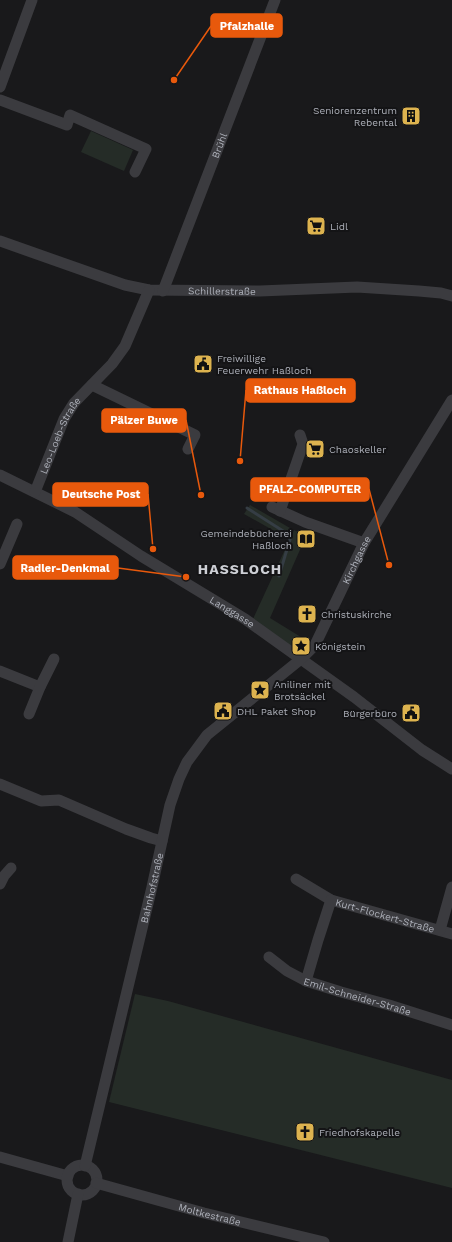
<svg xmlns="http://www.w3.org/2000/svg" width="452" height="1242" font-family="'Work Sans',sans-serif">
<rect width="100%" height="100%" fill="#19191b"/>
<!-- green -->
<g fill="#252c27">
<polygon points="91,131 133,150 124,171 81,152"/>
<polygon points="250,505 290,528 285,537 244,514"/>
<polygon points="294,530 306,536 270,618 309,642 301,654 253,619"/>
<polygon points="135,994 168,1001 452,1080 452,1188 109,1102"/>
</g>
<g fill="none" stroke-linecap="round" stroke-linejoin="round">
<!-- stream -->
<polyline stroke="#353d44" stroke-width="3" points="247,508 291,536 279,576"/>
<!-- minor -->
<g stroke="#3b3b3f" stroke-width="11">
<polyline points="0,87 32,0"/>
<polyline points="0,100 67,125 70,115 146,149 135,172"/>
<path id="s1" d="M0 241 125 285 149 290 260 291 357 287 419 291 441 293 452 296"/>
<path id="s2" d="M163 291 275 0"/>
<polyline points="92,385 195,435 188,449"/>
<path id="s3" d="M0 475 75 512 141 556 245 619 354 697 422 750 452 769"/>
<path id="s4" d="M35 492 64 419 74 403 112 364 125 346 149 290"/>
<polyline points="272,507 305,522 364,543"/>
<polyline points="280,511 303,444 300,435"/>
<polyline points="0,564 17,524"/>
<polyline points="0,671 40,687"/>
<polyline points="29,714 40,687 54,659"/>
<polyline points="0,784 41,801 59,800 126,829 151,838 162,841"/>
<path id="s5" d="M296 879 331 900 452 934"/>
<polyline points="0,884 4,876 11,868"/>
<polyline points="440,930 452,887"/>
<path id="s6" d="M269 957 287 971 306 981 341 992 389 1005 452 1025"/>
<polyline points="306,981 318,940 331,900"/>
<polyline points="0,1157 68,1176"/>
<circle cx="82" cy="1180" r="15"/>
<path id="s7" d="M85 1166 152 887 170 805 179 779 187 762 207 735 301 659 315 645 364 543 452 400"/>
<path id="s8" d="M96 1183 204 1213 324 1242"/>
<polyline points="68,1242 78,1194"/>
</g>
</g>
<!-- icons -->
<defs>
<g id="building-square" transform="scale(1)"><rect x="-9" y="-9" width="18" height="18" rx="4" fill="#ddb34f" stroke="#141416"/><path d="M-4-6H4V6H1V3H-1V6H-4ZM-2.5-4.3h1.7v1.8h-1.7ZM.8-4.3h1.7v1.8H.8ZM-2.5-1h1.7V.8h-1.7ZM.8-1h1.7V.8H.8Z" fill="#111"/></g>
<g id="supermarket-square" transform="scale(1)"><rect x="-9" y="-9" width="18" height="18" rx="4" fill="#ddb34f" stroke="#141416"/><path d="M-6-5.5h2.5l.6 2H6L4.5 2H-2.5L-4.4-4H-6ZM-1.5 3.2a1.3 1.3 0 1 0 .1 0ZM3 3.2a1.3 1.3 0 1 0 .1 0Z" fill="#111"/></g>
<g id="civic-square" transform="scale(1)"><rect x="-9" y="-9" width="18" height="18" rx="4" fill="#ddb34f" stroke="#141416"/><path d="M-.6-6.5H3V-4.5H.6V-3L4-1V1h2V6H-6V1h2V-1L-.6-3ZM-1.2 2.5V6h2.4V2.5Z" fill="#111"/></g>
<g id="library-square" transform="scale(1)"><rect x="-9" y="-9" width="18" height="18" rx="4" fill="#ddb34f" stroke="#141416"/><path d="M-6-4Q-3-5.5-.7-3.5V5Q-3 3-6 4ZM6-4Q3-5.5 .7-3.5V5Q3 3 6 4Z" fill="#111"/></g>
<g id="church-square" transform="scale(1)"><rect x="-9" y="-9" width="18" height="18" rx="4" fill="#ddb34f" stroke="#141416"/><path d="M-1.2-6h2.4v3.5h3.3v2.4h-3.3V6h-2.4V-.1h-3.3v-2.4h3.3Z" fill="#111"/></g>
<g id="sight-square" transform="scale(1)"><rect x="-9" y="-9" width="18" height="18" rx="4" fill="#ddb34f" stroke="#141416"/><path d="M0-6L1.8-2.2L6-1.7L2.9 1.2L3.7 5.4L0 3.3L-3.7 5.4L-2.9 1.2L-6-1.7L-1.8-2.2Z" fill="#111"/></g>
</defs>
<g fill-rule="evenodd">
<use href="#building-square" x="411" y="116"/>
<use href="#supermarket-square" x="316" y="226"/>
<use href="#civic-square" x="203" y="364"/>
<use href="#supermarket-square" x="315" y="449"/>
<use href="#library-square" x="306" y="539"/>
<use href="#church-square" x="307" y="614"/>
<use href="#sight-square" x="301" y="646"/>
<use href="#sight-square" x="260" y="690"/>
<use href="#civic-square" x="223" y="711"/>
<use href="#civic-square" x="411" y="713"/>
<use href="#church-square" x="305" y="1132"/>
</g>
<g text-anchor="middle" stroke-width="4" stroke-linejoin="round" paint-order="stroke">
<!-- poi labels -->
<g font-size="10" fill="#adb0b9" stroke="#141416" text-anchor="start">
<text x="397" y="114" text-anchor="end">Seniorenzentrum<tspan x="397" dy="12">Rebental</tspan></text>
<text x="330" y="230">Lidl</text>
<text x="217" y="362">Freiwillige<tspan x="217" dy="12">Feuerwehr Haßloch</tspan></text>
<text x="329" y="453">Chaoskeller</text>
<text x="292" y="537" text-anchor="end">Gemeindebücherei<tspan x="292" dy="12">Haßloch</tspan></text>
<text x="321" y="618">Christuskirche</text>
<text x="315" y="650">Königstein</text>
<text x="274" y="688">Aniliner mit<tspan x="274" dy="12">Brotsäckel</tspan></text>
<text x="237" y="715">DHL Paket Shop</text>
<text x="397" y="717" text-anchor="end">Bürgerbüro</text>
<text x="319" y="1136">Friedhofskapelle</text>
</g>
<!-- street labels -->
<g font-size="10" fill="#adb0b9" stroke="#141416">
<text dy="4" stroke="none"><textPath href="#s2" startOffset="156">Brühl</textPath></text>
<text dy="4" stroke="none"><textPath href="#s1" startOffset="230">Schillerstraße</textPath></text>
<text dy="4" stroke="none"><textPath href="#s4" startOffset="62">Leo-Loeb-Straße</textPath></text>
<text dy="4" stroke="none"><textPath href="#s7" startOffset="686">Kirchgasse</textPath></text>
<text dy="4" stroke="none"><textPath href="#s3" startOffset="270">Langgasse</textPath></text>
<text dy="4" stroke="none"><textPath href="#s7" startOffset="286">Bahnhofstraße</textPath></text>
<text dy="4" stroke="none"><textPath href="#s5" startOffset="97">Kurt-Flockert-Straße</textPath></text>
<text dy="4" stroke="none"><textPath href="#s6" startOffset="98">Emil-Schneider-Straße</textPath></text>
<text dy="4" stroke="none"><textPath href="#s8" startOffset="118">Moltkestraße</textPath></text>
</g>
<!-- district labels -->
<g font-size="14" font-weight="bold" letter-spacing="1" fill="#cdcfd5" stroke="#141416">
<text x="240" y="574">HASSLOCH</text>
</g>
</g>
<!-- callouts -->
<path fill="none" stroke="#e8590c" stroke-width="1.5" d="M174 80L211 26M240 461L246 390M201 495L186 420M389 565L369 489M153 549L148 494M186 577L118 568"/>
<g fill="#e8590c" stroke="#141416" stroke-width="1.5">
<circle cx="174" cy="80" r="4"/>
<circle cx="240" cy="461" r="4"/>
<circle cx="201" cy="495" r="4"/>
<circle cx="389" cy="565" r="4"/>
<circle cx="153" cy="549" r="4"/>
<circle cx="186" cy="577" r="4"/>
</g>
<g fill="#e8590c" stroke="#e8590c" stroke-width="1.5">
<rect x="211" y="14" width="71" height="23" rx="4"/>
<rect x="246" y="379" width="109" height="23" rx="4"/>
<rect x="102" y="409" width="84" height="23" rx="4"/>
<rect x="251" y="478" width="118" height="23" rx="4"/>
<rect x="53" y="483" width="95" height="23" rx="4"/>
<rect x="13" y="556" width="105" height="23" rx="4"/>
</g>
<g font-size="11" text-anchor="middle" font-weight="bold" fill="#fff">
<text x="247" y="30">Pfalzhalle</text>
<text x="300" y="394">Rathaus Haßloch</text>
<text x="144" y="424">Pälzer Buwe</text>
<text x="310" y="493">PFALZ-COMPUTER</text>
<text x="101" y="498">Deutsche Post</text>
<text x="65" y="572">Radler-Denkmal</text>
</g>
</svg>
